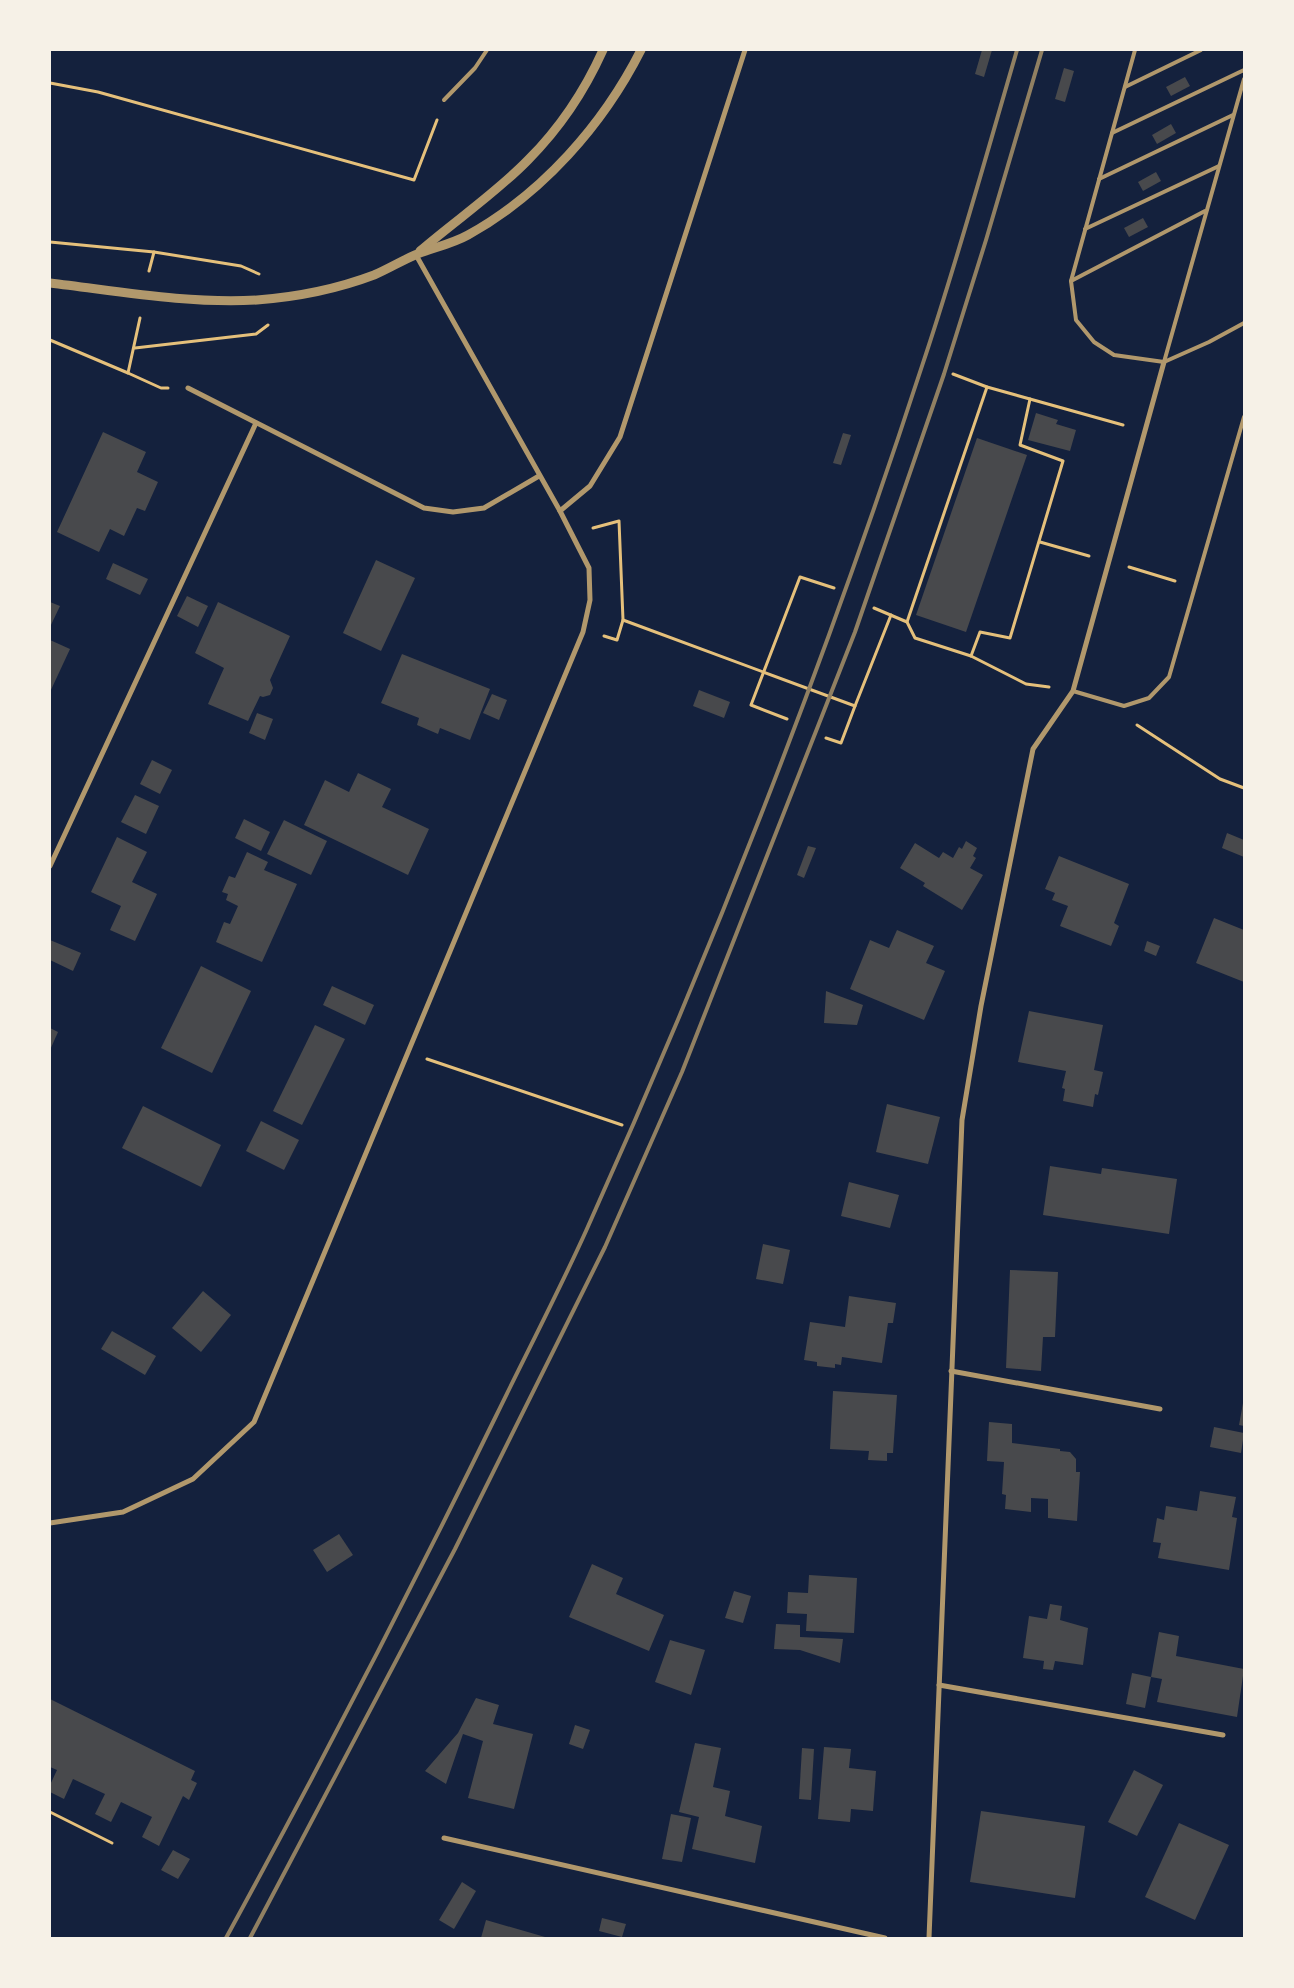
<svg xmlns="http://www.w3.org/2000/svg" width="1294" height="1988" font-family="'Sofia Sans Condensed',sans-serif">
<rect width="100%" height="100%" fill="#14213d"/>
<!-- building -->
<g fill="#48494c">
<polygon points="982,50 992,50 984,77 975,74"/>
<polygon points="1064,68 1074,71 1065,102 1055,99"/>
<polygon points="1185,77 1190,86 1171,96 1166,87"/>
<polygon points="1171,124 1176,133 1157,144 1152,135"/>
<polygon points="1156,172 1161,181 1143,191 1138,182"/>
<polygon points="1143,218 1148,227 1129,237 1124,228"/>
<polygon points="1036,413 1058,420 1056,424 1076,430 1070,451 1028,440"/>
<polygon points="103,432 146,452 137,472 158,482 145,511 137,508 124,536 110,529 99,552 57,532"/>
<polygon points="843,433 851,435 841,465 833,463"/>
<polygon points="977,438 1027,455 966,632 916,615"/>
<polygon points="376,560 415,578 381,651 343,633"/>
<polygon points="113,563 148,579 140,595 106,579"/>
<polygon points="187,596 208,606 198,627 177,616"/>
<polygon points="50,602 60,606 50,627"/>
<polygon points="218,602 290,636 270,680 273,688 270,695 263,697 260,696 248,721 208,704 224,668 195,653"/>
<polygon points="50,640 70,649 50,692"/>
<polygon points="402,654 490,689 470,740 440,728 438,734 417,725 419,718 381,703"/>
<polygon points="699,690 730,702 724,718 693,706"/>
<polygon points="492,694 507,700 499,720 483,713"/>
<polygon points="257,713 273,719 265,740 249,733"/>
<polygon points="152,760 172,770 160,794 140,784"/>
<polygon points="358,773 391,789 382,807 429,829 408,875 304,825 325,780 349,792"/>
<polygon points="135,795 159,806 146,834 121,822"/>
<polygon points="244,819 270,832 261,851 235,838"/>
<polygon points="284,820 327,841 311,875 267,854"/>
<polygon points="1227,833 1244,840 1244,857 1222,848"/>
<polygon points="117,837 147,852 132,882 157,894 135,941 110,930 121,906 91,892"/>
<polygon points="966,841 977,848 973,856 976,858 970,868 983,875 962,910 923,886 925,883 900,868 915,843 939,858 943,852 953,858 959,847 962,849"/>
<polygon points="808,846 816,848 804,878 797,875"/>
<polygon points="247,852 268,862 264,870 297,884 262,962 216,942 224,922 230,924 238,906 226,900 228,894 222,892 229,876 235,878"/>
<polygon points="1059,856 1129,884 1114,923 1119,926 1111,946 1060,926 1068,906 1052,900 1055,893 1045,889"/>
<polygon points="1214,918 1244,930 1244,982 1196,963"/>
<polygon points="897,930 934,946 926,963 945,971 924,1020 850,989 870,940 889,948"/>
<polygon points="50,940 81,953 73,971 50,960"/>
<polygon points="1147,941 1160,946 1156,956 1144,951"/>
<polygon points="201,966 251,991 212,1073 161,1048"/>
<polygon points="332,986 374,1005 365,1025 323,1005"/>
<polygon points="826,991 863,1005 857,1025 824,1023"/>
<polygon points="1029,1011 1103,1025 1094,1070 1103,1072 1098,1095 1095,1094 1093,1107 1063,1101 1065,1089 1062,1088 1066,1071 1018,1062"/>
<polygon points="315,1025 345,1039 302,1125 273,1111"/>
<polygon points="50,1028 58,1032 50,1050"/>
<polygon points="887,1104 940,1117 928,1164 876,1152"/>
<polygon points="143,1106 221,1145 201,1187 122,1148"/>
<polygon points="261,1121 299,1140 284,1170 246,1151"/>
<polygon points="1050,1166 1101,1174 1102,1168 1177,1179 1169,1234 1043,1215"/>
<polygon points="849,1182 899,1195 890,1228 841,1216"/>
<polygon points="763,1244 790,1250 783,1284 756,1279"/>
<polygon points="1010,1270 1058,1272 1055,1337 1043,1337 1041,1371 1006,1368"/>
<polygon points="203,1291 231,1315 201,1352 172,1328"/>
<polygon points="849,1296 896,1303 893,1323 888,1323 882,1363 842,1357 841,1365 835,1364 835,1368 817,1366 817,1362 804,1360 810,1322 845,1327"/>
<polygon points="112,1331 156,1356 145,1375 101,1349"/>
<polygon points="833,1391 897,1395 893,1453 887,1453 887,1461 868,1460 869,1451 830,1449"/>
<polygon points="1243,1403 1244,1403 1244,1426 1239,1425"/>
<polygon points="989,1422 1012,1424 1012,1443 1060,1449 1060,1451 1070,1452 1076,1459 1076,1472 1080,1472 1077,1521 1048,1518 1048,1499 1031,1498 1031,1512 1005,1509 1006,1495 1002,1494 1004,1462 987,1461"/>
<polygon points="1214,1427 1244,1433 1241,1453 1210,1447"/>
<polygon points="1200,1491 1236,1497 1232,1517 1237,1518 1229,1570 1158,1558 1161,1543 1153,1542 1157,1518 1164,1520 1166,1506 1197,1511"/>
<polygon points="339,1534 353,1555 327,1572 313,1550"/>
<polygon points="592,1564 623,1578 616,1594 664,1615 649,1651 569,1617"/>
<polygon points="809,1575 857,1578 854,1633 806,1631 807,1614 787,1613 788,1592 808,1593"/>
<polygon points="734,1591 751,1596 743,1623 725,1618"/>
<polygon points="1050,1604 1062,1606 1060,1620 1088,1628 1083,1665 1055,1661 1053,1670 1043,1669 1044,1661 1023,1658 1029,1616 1047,1619"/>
<polygon points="776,1624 800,1625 800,1637 843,1639 840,1663 800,1650 774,1649"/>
<polygon points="1159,1632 1179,1636 1176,1656 1244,1669 1237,1717 1157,1702 1162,1679 1151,1677"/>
<polygon points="670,1640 705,1650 691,1695 655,1682"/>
<polygon points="1132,1673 1151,1677 1145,1708 1126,1704"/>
<polygon points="476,1698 499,1705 493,1724 533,1734 514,1809 468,1798 483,1741 463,1734 446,1784 425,1771 458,1733"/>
<polygon points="50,1699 195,1771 191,1780 197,1783 189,1800 183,1796 159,1846 142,1837 152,1817 121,1802 111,1822 95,1814 105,1794 73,1779 64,1799 50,1792 50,1785 57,1770 50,1767"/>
<polygon points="575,1725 590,1730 583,1749 569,1744"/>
<polygon points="695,1743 721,1748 713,1787 730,1791 725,1816 762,1826 755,1863 692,1849 699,1817 679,1812"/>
<polygon points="824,1747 851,1749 849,1768 876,1771 873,1811 851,1809 850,1822 818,1819"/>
<polygon points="802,1748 814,1749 811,1800 799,1799"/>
<polygon points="1134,1770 1163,1785 1137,1836 1108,1822"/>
<polygon points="981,1811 1085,1826 1075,1898 970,1882"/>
<polygon points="671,1814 691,1818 682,1862 662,1859"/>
<polygon points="1179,1823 1229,1845 1195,1920 1145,1897"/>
<polygon points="173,1850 190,1859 178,1879 161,1870"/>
<polygon points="462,1882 476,1891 454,1929 439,1920"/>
<polygon points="602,1918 626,1924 622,1937 599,1931"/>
<polygon points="486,1920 545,1937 545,1938 481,1938"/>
</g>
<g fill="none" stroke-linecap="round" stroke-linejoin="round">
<!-- path -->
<g stroke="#e5c07b" stroke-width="3">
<polyline points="50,83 98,92 414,180 437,120"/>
<polyline points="50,242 154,252 241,266 259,274"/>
<polyline points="149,271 154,252"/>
<polyline points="140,318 128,373 161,388 168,388"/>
<polyline points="50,340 128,373"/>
<polyline points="135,348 256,334 268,325"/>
<polyline points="953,374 987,387 1123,425"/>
<polyline points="593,528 619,521 623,620 617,640 604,636"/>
<polyline points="1040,542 1089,556"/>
<polyline points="1129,567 1175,581"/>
<polyline points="874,608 907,622 915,638 971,656 1026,684 1049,687"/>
<polyline points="623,620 855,706 841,743 826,738"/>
<polyline points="907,622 987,387"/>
<polyline points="971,656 980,632 1010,638 1063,461 1020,445 1030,399"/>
<polyline points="855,706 891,615"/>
<polyline points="787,719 751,705 800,577 834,588"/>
<polyline points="1137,725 1220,779 1244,788"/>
<polyline points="427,1059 622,1125"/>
<polyline points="50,1812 112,1843"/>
</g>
<!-- service -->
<g stroke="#b1986c" stroke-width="4">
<polyline points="1135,50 1071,281 1076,320 1094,342 1114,355 1164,362 1209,342 1244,323"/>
<polyline points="1125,87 1201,50"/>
<polyline points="444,100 475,68 487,50"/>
<polyline points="1112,133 1244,70"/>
<polyline points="1099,179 1233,115"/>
<polyline points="1085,229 1219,166"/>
<polyline points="1071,281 1205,211"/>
<polyline points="1164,362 1244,79"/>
<polyline points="1073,691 1124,706 1149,698 1169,677 1244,417"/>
</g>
<!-- minor -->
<g stroke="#b1986c" stroke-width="5">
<polyline points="188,388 424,508 453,512 484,508 539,476"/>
<polyline points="560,511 590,486 620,437 745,50"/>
<polyline points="50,866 256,423"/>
<polyline points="951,1371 1160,1409"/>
<polyline points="50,1523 123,1512 193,1479 254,1422 583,632 590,600 589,568 560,511 416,255"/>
<polyline points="939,1685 1223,1735"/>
<polyline points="444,1838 885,1938"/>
<polyline points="929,1938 962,1120 981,1006 1033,749 1073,691 1164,362"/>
</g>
<!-- tertiary -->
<g stroke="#b1986c" stroke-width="9">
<path d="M420 251C456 220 496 193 528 160 559 129 585 90 603 50"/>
<path d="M50 283C118 291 188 304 257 300 296 297 337 289 374 275 388 269 401 261 415 255 432 248 452 244 468 235 542 194 603 125 641 50"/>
</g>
<!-- rail -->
<g stroke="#918062" stroke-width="4">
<path d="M226 1938C320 1766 410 1592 496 1416 526 1354 558 1293 586 1231 713 949 826 660 922 366 957 262 986 156 1017 50"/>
<polyline points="250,1938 455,1549 605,1247 682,1072 855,632 944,374 986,240 1042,50"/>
</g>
</g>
<!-- border -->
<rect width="1294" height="1988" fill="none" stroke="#f6f1e7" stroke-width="102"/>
</svg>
